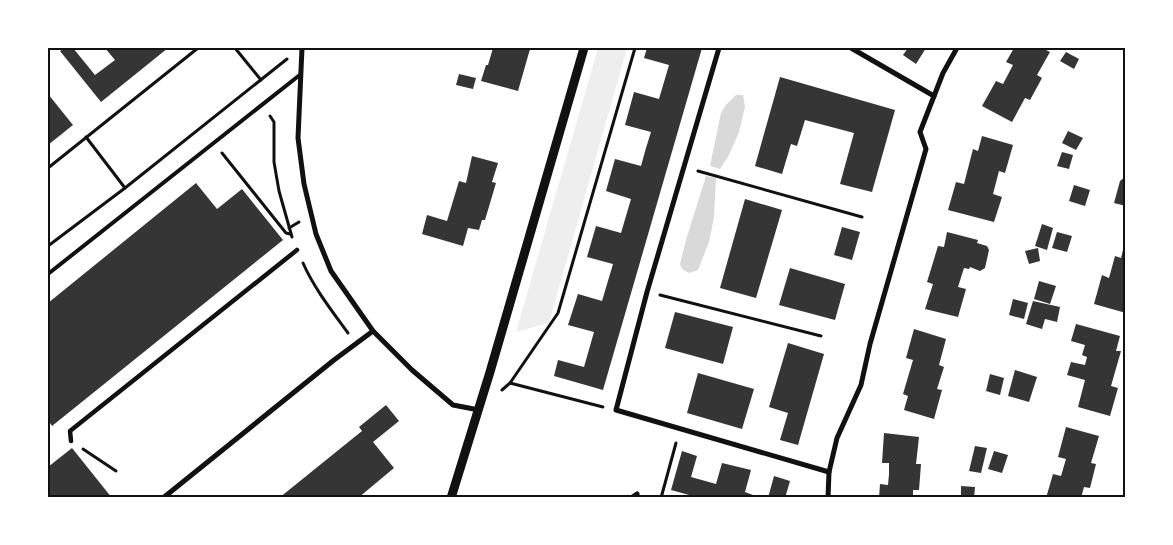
<svg xmlns="http://www.w3.org/2000/svg" width="1173" height="545" font-family="'Roboto Condensed',sans-serif">
<rect width="100%" height="100%" fill="#fff"/>
<!-- green -->
<polygon fill="#eee" points="598,48 627,48 549,323 516,332"/>
<!-- water -->
<g fill="#d9d9d9">
<polygon points="736,95 743,95 745,107 739,132 729,155 720,169 710,166 721,113 725,106"/>
<polygon points="706,176 716,178 714,217 709,242 698,270 689,273 682,269 680,264 686,240"/>
</g>
<!-- building -->
<g fill="#353535">
<polygon points="65,48 73,48 95,75 115,60 105,48 168,48 101,102 60,51"/>
<polygon points="493,48 524,48 530,49 518,91 481,81 486,65 488,65"/>
<polygon points="647,48 702,48 603,390 554,376 558,360 584,367 594,332 568,325 578,294 602,301 613,264 587,257 596,226 621,233 631,199 606,191 615,159 641,166 646,148 651,132 625,125 634,92 659,99 669,65 644,58"/>
<polygon points="908,48 926,48 916,64 903,55"/>
<polygon points="1014,48 1042,48 1050,52 1037,75 1042,78 1030,100 1025,98 1012,122 982,106 996,81 1003,84 1013,65 1006,62"/>
<polygon points="1066,52 1079,59 1074,69 1060,61"/>
<polygon points="459,74 476,78 473,89 456,85"/>
<polygon points="780,77 895,110 872,192 840,184 854,133 805,120 797,146 791,144 782,174 755,166"/>
<polygon points="48,94 73,125 48,145"/>
<polygon points="1068,131 1083,138 1076,150 1062,143"/>
<polygon points="982,136 1013,145 1005,173 999,171 993,194 1002,197 994,222 948,210 956,182 964,184 973,149 978,151"/>
<polygon points="1062,152 1073,155 1069,169 1057,166"/>
<polygon points="472,156 498,163 492,182 496,183 485,220 482,220 479,230 468,228 463,246 422,234 427,215 447,221 459,181 466,183"/>
<polygon points="1126,176 1126,206 1114,203 1120,181"/>
<polygon points="196,183 217,209 242,189 283,240 52,426 48,420 48,303"/>
<polygon points="1074,185 1090,190 1085,206 1069,201"/>
<polygon points="745,199 782,210 756,298 720,288"/>
<polygon points="1042,224 1053,228 1047,250 1035,246"/>
<polygon points="842,227 860,232 852,260 834,255"/>
<polygon points="947,232 978,240 977,243 987,246 989,250 985,268 980,271 970,267 969,269 964,268 958,287 966,289 958,317 925,309 933,284 927,282 931,269 938,246 944,247"/>
<polygon points="1057,232 1072,236 1067,252 1052,248"/>
<polygon points="1125,242 1126,242 1126,313 1094,304 1102,275 1109,278 1115,256 1121,258"/>
<polygon points="1038,248 1040,261 1029,264 1025,251"/>
<polygon points="790,268 845,284 835,320 779,305"/>
<polygon points="1039,281 1056,286 1050,304 1034,299"/>
<polygon points="1013,299 1028,303 1024,319 1009,315"/>
<polygon points="1033,301 1060,307 1057,322 1045,319 1042,329 1026,324"/>
<polygon points="675,312 733,327 723,364 665,348"/>
<polygon points="1076,324 1120,336 1116,351 1121,351 1111,386 1118,388 1110,416 1078,407 1085,380 1067,375 1071,362 1085,365 1087,357 1082,355 1085,345 1071,341"/>
<polygon points="914,329 946,339 939,365 944,367 937,389 942,390 934,419 904,410 908,396 903,394 913,360 906,358"/>
<polygon points="788,343 824,354 798,445 780,440 788,413 769,407"/>
<polygon points="1015,370 1037,377 1029,402 1008,396"/>
<polygon points="698,373 754,389 742,429 687,413"/>
<polygon points="990,374 1004,378 1000,395 986,391"/>
<polygon points="386,405 399,421 373,442 394,468 358,498 279,498 362,431 359,427"/>
<polygon points="1066,427 1099,436 1091,463 1096,464 1090,488 1084,487 1081,498 1046,498 1053,474 1061,476 1066,459 1058,457"/>
<polygon points="884,433 919,437 916,464 921,464 919,490 913,490 913,498 879,498 880,484 888,485 889,474 889,463 882,463"/>
<polygon points="975,446 987,448 981,473 969,471"/>
<polygon points="72,448 112,498 48,498 48,467"/>
<polygon points="682,451 697,456 691,477 716,484 722,463 751,470 745,492 761,498 700,498 671,490"/>
<polygon points="994,451 1008,455 1002,473 988,469"/>
<polygon points="774,476 790,481 785,498 768,498"/>
<polygon points="961,486 975,487 974,498 961,498"/>
</g>
<g fill="none" stroke-linecap="round" stroke-linejoin="round">
<!-- path -->
<g stroke="#111" stroke-width="3">
<polyline points="235,48 261,80"/>
<polyline points="270,116 274,122 274,162 279,191 292,237"/>
<polyline points="86,137 125,188"/>
<polyline points="222,153 286,233 290,234"/>
<polyline points="48,168 198,48"/>
<polyline points="698,171 862,217"/>
<polyline points="289,228 299,222"/>
<polyline points="48,246 125,188 287,59"/>
<path d="M303 263C314 288 332 311 348 333"/>
<polyline points="660,295 821,336"/>
<polyline points="510,383 603,407"/>
<polyline points="502,390 510,383 558,313 635,48"/>
<polyline points="83,449 116,471"/>
<polyline points="661,498 676,443"/>
</g>
<!-- service -->
<polyline stroke="#111" stroke-width="4" points="48,274 301,74"/>
<!-- pedestrian -->
<polyline stroke="#111" stroke-width="4.5" points="71,441 70,431 297,250"/>
<!-- minor -->
<g stroke="#111" stroke-width="5">
<polyline points="302,48 298,138 304,184 316,234 331,271 373,331 412,370 453,405 479,410"/>
<polyline points="719,48 647,292 616,410 829,472"/>
<polyline points="851,48 934,96"/>
<polyline points="163,498 334,360 373,331"/>
<polyline points="631,498 637,494"/>
<polyline points="828,498 829,472 837,438 861,385 870,344 926,149 920,132 943,73 957,48"/>
</g>
<!-- tertiary -->
<polyline stroke="#111" stroke-width="9" points="451,498 490,372 584,48"/>
</g>
<!-- border -->
<rect width="1173" height="545" fill="none" stroke="#ffffff" stroke-width="98"/>
<rect x="49" y="49" width="1075" height="447" fill="none" stroke="#111" stroke-width="2"/>
</svg>
